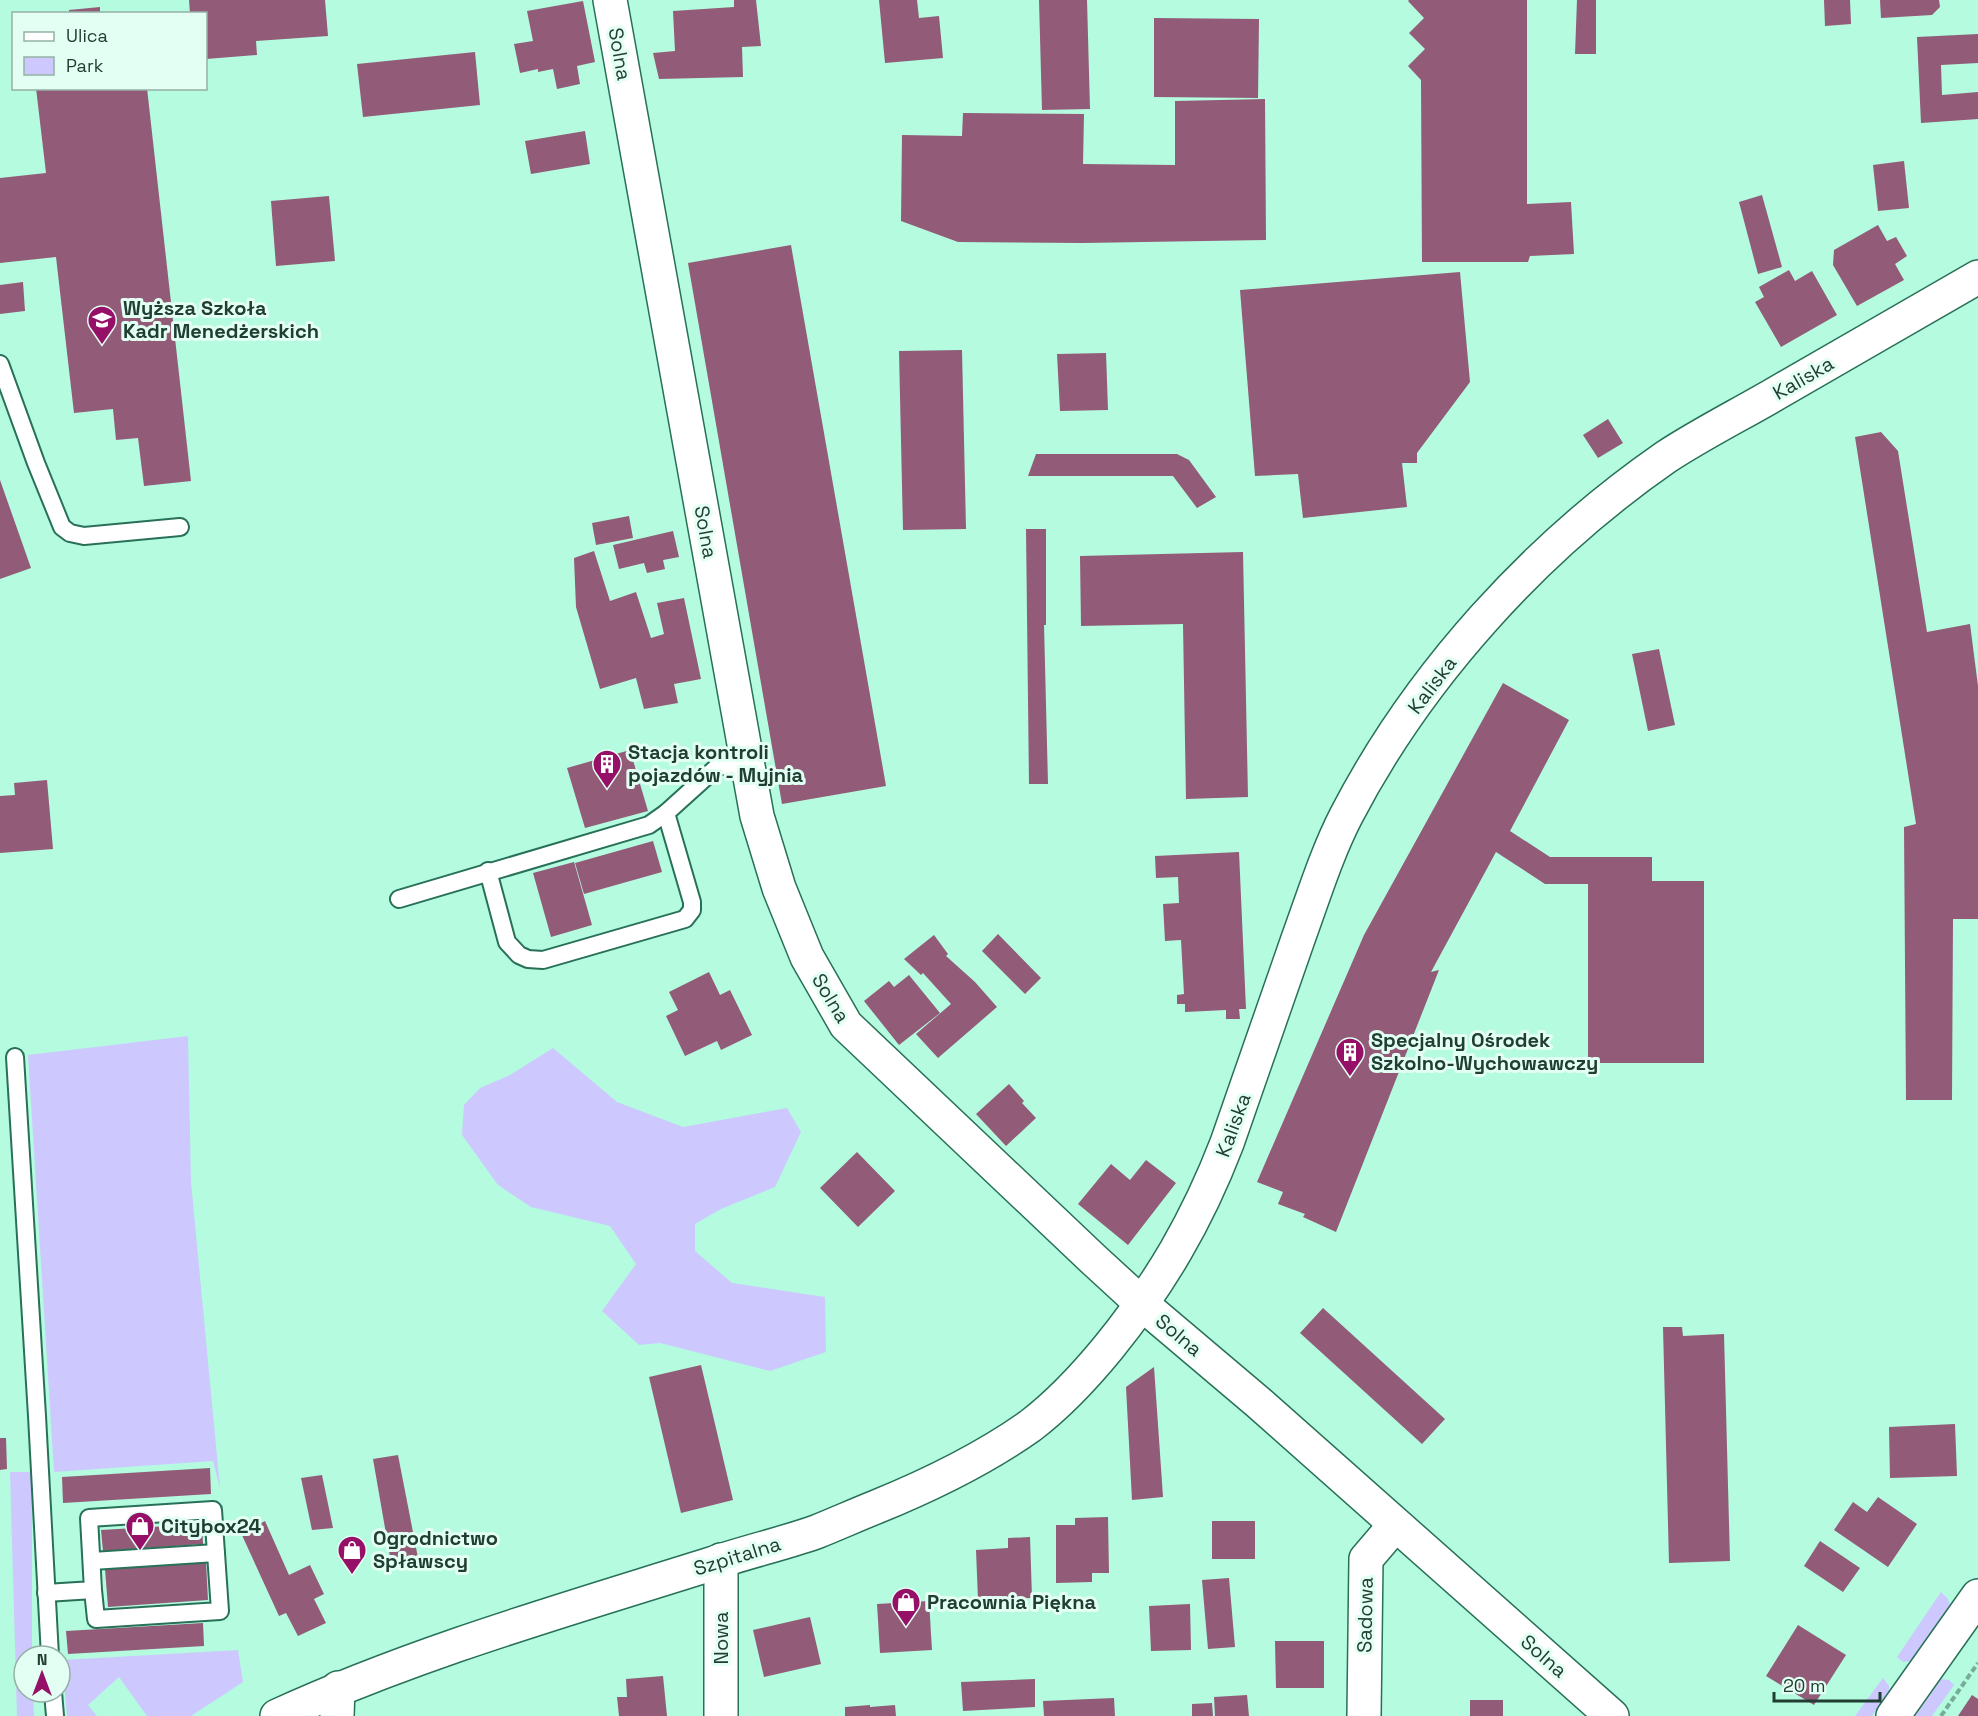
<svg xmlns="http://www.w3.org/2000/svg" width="1978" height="1716" font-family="'Space Grotesk',sans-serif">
<rect width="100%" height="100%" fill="#b4fbdf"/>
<!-- green -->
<g fill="#cdc9ff">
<polygon points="188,1036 191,1182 220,1488 213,1461 54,1472 28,1055"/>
<polygon points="553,1048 617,1102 683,1127 787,1108 801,1132 775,1187 721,1209 695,1224 695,1251 732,1283 825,1297 826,1352 770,1371 660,1343 639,1345 602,1311 636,1264 610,1226 531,1207 498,1185 462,1135 464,1105 480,1088 510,1075"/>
<polygon points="10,1472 32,1472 32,1656 24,1656 24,1692 33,1692 34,1716 17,1716"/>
<polygon points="1941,1592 1948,1599 1950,1606 1910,1661 1903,1662 1897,1657"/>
<polygon points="238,1650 243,1682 191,1716 147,1716 119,1677 88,1705 97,1716 67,1716 62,1660"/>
<polygon points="1883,1678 1889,1686 1889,1691 1872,1716 1855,1716"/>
<polygon points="1941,1679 1949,1680 1954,1685 1932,1716 1915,1716"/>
</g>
<!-- building -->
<g fill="#925b77">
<polygon points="189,0 325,0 328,36 256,41 257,55 206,59 206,14 190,14"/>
<polygon points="734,0 756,0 761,46 742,47 743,77 659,79 653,53 675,51 673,11 734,7"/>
<polygon points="879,0 917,0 919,18 939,16 943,58 885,63"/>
<polygon points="1039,0 1087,0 1090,109 1042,110"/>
<polygon points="1409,0 1527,0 1527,204 1571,202 1574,254 1530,256 1528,262 1422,262 1421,80 1408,66 1425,49 1409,33 1424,18 1408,1"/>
<polygon points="1577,0 1596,0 1596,54 1575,54"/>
<polygon points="1824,0 1850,0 1851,24 1825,26"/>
<polygon points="1880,0 1939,0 1940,7 1932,15 1881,18"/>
<polygon points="583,1 595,62 577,66 580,84 557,89 553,69 538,72 538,69 520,73 514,44 533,41 527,11"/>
<polygon points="100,7 100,14 69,14 69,10"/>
<polygon points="1154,18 1259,19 1258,98 1154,97"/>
<polygon points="1978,34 1978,63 1941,65 1942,95 1978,92 1978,119 1921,123 1917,37"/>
<polygon points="475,52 480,105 363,117 357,64"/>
<polygon points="36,88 147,88 191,481 144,486 138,438 116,440 113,409 74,413 56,257 0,263 0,178 46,173"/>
<polygon points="1265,99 1266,240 1082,243 958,242 901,221 902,135 962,136 963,113 1084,114 1083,164 1175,165 1175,101"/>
<polygon points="585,131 590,164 531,174 525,141"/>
<polygon points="1904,161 1909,208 1878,211 1873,165"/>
<polygon points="1762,195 1782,267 1758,274 1739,202"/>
<polygon points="329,196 335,261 276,266 271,201"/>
<polygon points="1878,225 1887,241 1896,237 1907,256 1895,264 1904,280 1857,306 1833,265 1834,250"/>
<polygon points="791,245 886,786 782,804 688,263"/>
<polygon points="1789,270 1795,281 1812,271 1837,315 1781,347 1755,302 1764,297 1759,287"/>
<polygon points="1460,272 1470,382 1417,453 1417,463 1402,463 1407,507 1303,518 1298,474 1255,476 1240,290"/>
<polygon points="23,282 25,311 0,314 0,285"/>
<polygon points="962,350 966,529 903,530 899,351"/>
<polygon points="1106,353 1108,410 1060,411 1057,354"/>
<polygon points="1608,419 1623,443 1598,458 1583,435"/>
<polygon points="1881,432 1898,451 1927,632 1970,624 1978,686 1978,919 1953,919 1952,1100 1906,1100 1904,827 1916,824 1855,437"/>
<polygon points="1036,454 1177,454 1189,460 1216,497 1197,508 1173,476 1028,476"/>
<polygon points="0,480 31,568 0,579"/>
<polygon points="629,516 633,538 596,545 592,523"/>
<polygon points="1026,529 1046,529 1046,625 1044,625 1048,784 1029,784"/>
<polygon points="673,531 679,557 663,560 665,569 647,573 644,563 619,569 613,545"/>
<polygon points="594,551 610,601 636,592 651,638 664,634 657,603 684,598 701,679 674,684 678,703 644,709 636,678 600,689 576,607 574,558"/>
<polygon points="1243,552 1248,797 1186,799 1183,624 1081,626 1080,556"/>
<polygon points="1659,649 1675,725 1648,731 1632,654"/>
<polygon points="1503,683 1569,720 1510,831 1550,857 1652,857 1652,881 1704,881 1704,1063 1588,1063 1588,884 1545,884 1496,852 1431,972 1439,970 1336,1232 1303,1217 1305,1214 1278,1204 1283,1192 1257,1182 1364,935"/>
<polygon points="630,750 648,811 585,828 567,768"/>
<polygon points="47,780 53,849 0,853 0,796 15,795 14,783"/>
<polygon points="653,841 662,872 584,894 575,863"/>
<polygon points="1239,852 1246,1009 1239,1009 1240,1019 1226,1019 1226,1010 1185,1012 1185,1004 1177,1004 1177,995 1184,994 1181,940 1165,941 1164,922 1163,904 1179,903 1178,877 1156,878 1155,856"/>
<polygon points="574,862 592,925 551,937 533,873"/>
<polygon points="998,934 1041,978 1025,994 982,951"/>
<polygon points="934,935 948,954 946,956 975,982 997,1007 938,1058 916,1034 951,1004 923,973 921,975 904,959"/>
<polygon points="709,972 720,995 730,990 752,1035 721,1050 717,1041 685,1056 666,1016 678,1010 669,992"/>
<polygon points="909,975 940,1013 899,1045 864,1001 889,981 894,987"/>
<polygon points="1009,1084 1024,1101 1022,1103 1036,1118 1006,1146 976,1114"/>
<polygon points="857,1152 895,1191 858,1227 820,1188"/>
<polygon points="1146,1160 1176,1183 1128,1245 1078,1204 1111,1164 1130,1180"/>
<polygon points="1323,1308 1445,1419 1422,1444 1300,1333"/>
<polygon points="1663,1327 1682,1327 1683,1336 1724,1334 1730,1561 1669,1563"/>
<polygon points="701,1365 733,1500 681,1513 649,1377"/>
<polygon points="1154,1367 1163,1497 1132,1500 1126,1387"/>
<polygon points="1955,1424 1957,1476 1890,1478 1889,1427"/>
<polygon points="0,1438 6,1438 7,1469 0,1470"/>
<polygon points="398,1455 419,1563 392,1568 373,1459"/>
<polygon points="210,1468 211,1494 63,1503 62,1477"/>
<polygon points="322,1475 333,1528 312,1530 301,1478"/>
<polygon points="1878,1497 1917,1524 1888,1567 1834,1530 1853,1502 1867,1512"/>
<polygon points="1108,1517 1109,1573 1092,1573 1092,1582 1056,1583 1056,1525 1075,1525 1075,1518"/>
<polygon points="265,1521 289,1575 310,1565 324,1594 314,1599 326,1623 298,1636 286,1613 279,1616 241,1533"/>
<rect x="1212" y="1521" width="43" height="38"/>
<polygon points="202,1524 203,1544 103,1551 101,1530"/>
<polygon points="1030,1537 1032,1598 978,1600 976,1550 1008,1548 1008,1538"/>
<polygon points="1820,1541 1860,1568 1843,1592 1804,1566"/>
<polygon points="206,1562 208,1600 108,1607 105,1569"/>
<polygon points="1229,1578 1235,1647 1208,1649 1202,1580"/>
<polygon points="929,1601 932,1650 880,1653 877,1604"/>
<polygon points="1190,1604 1191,1650 1151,1651 1149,1606"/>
<polygon points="810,1617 821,1664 764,1677 753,1630"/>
<polygon points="203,1623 204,1646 68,1654 66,1631"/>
<polygon points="1798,1625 1846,1655 1814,1705 1766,1676"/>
<polygon points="1275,1641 1324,1641 1324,1688 1276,1688"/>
<polygon points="663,1676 667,1716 619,1716 617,1697 627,1697 626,1679"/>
<polygon points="1035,1679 1035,1707 963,1711 961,1682"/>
<polygon points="1247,1695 1249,1716 1215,1716 1214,1697"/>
<polygon points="1972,1695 1978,1699 1978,1716 1958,1716"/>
<polygon points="1114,1698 1115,1716 1044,1716 1043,1701"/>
<rect x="1470" y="1700" width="33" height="16"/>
<polygon points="1212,1703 1213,1716 1192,1716 1192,1704"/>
<polygon points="870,1705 870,1707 895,1705 896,1716 845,1716 845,1707"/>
</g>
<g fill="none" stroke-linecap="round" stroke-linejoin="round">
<!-- lane casing -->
<g stroke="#287058" stroke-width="20">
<g id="lane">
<polyline points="0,364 36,463 62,527 70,533 84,536 180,527"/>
<polyline points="488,871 507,942 519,955 528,959 543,960 685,919 692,910 692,902 666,813"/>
<polyline points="399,899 649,825 666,813 717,767 747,762"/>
<polyline points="15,1057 37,1416 50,1656"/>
<polyline points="92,1561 216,1553"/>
<polyline points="46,1593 93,1590 96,1619 220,1611 213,1510 89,1518 93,1590"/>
<polyline points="53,1692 55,1716"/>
</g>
</g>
<!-- street casing -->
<g stroke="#287058" stroke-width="36">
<g id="street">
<polyline points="610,0 757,816 779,888 807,957 846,1025 1093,1259 1142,1304 1259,1403 1612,1716"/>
<polyline points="721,1560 721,1716"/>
<polyline points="337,1716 338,1688"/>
<polyline points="1364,1716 1366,1559 1395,1525"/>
<polyline points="1893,1716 1978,1596"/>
</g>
</g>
<!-- secondary casing -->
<g stroke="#287058" stroke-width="36">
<path id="secondary" d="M277 1716C417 1652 565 1610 711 1564 746 1552 782 1544 816 1532 836 1524 856 1515 876 1507 930 1485 982 1460 1030 1426 1059 1404 1085 1376 1108 1348 1160 1284 1197 1221 1227 1143 1251 1075 1274 1007 1298 939 1313 898 1326 855 1346 816 1419 675 1536 547 1666 457 1701 434 1739 415 1775 394 1843 355 1910 316 1978 277"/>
</g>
<!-- path -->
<polyline stroke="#77ad98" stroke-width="4" stroke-dasharray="6 3" stroke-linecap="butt" points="1941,1716 1978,1663"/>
<!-- lane -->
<use href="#lane" stroke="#fff" stroke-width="16"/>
<!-- street -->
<use href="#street" stroke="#fff" stroke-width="33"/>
<!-- secondary -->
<use href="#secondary" stroke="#fff" stroke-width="33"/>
</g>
<!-- icons -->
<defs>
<g id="university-pin" transform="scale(1.5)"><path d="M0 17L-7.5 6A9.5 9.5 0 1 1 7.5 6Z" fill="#961067" stroke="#e3fef2"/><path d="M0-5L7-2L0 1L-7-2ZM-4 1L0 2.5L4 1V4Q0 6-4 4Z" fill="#fff"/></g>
<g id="building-pin" transform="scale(1.5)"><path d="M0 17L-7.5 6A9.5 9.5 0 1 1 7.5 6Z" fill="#961067" stroke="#e3fef2"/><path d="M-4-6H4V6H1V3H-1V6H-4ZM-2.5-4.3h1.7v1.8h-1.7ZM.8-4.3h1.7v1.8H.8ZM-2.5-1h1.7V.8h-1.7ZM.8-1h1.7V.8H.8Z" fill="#fff"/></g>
<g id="shop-pin" transform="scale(1.5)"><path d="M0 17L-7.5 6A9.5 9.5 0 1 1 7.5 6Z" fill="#961067" stroke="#e3fef2"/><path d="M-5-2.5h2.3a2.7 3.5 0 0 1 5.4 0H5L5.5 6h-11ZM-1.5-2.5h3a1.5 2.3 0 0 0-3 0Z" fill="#fff"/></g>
</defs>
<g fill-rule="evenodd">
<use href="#university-pin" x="102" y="320"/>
<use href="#building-pin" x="607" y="764"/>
<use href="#building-pin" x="1350" y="1052"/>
<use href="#shop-pin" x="140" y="1526"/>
<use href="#shop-pin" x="352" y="1550"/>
<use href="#shop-pin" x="906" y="1602"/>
</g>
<g text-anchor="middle" stroke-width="6" stroke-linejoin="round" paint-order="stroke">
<!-- street labels -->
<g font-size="20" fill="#203e33" stroke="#e3fef2">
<text transform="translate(620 54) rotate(80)" y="7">Solna</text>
<text transform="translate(1803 378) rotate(-30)" y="7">Kaliska</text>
<text transform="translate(706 532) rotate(80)" y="7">Solna</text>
<text transform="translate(1432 685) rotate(-53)" y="7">Kaliska</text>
<text transform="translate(831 998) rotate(59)" y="7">Solna</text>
<text transform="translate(1233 1125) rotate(-70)" y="7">Kaliska</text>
<text transform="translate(1179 1335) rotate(40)" y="7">Solna</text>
<text transform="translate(737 1556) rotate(-17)" y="7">Szpitalna</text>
<text transform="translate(1365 1615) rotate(-89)" y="7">Sadowa</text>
<text transform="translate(721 1638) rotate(-90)" y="7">Nowa</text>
<text transform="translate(1544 1656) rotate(41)" y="7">Solna</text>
</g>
<!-- poi labels -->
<g font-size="20" font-weight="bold" fill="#203e33" stroke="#e3fef2" text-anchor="start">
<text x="123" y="315">Wyższa Szkoła<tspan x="123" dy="23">Kadr Menedżerskich</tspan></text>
<text x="628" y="759">Stacja kontroli<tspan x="628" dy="23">pojazdów - Myjnia</tspan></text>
<text x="1371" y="1047">Specjalny Ośrodek<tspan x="1371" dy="23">Szkolno-Wychowawczy</tspan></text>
<text x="161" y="1533">Citybox24</text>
<text x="373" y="1545">Ogrodnictwo<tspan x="373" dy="23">Spławscy</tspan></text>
<text x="927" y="1609">Pracownia Piękna</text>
</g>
</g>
<!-- legend -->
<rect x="12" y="12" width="195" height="78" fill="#e3fef2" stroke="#95b1a6" stroke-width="1.5"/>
<rect x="24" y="32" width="30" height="9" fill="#ffffff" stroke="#95b1a6" stroke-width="1.5"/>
<text x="66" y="42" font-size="18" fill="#203e33">Ulica</text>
<rect x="24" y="57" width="30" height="18" fill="#cdc9ff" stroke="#95b1a6" stroke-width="1.5"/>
<text x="66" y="72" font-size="18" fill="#203e33">Park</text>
<!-- north arrow -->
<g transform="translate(42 1674)"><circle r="28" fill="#e3fef2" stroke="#95b1a6" stroke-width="1.5"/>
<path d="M0-4.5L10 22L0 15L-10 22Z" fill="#961067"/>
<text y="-9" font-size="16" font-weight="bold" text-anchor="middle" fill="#203e33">N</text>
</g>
<!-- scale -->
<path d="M1774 1692v9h106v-9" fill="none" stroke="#203e33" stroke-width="3"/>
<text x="1783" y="1692" font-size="18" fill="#203e33" stroke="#e3fef2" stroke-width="4.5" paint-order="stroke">20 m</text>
</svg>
